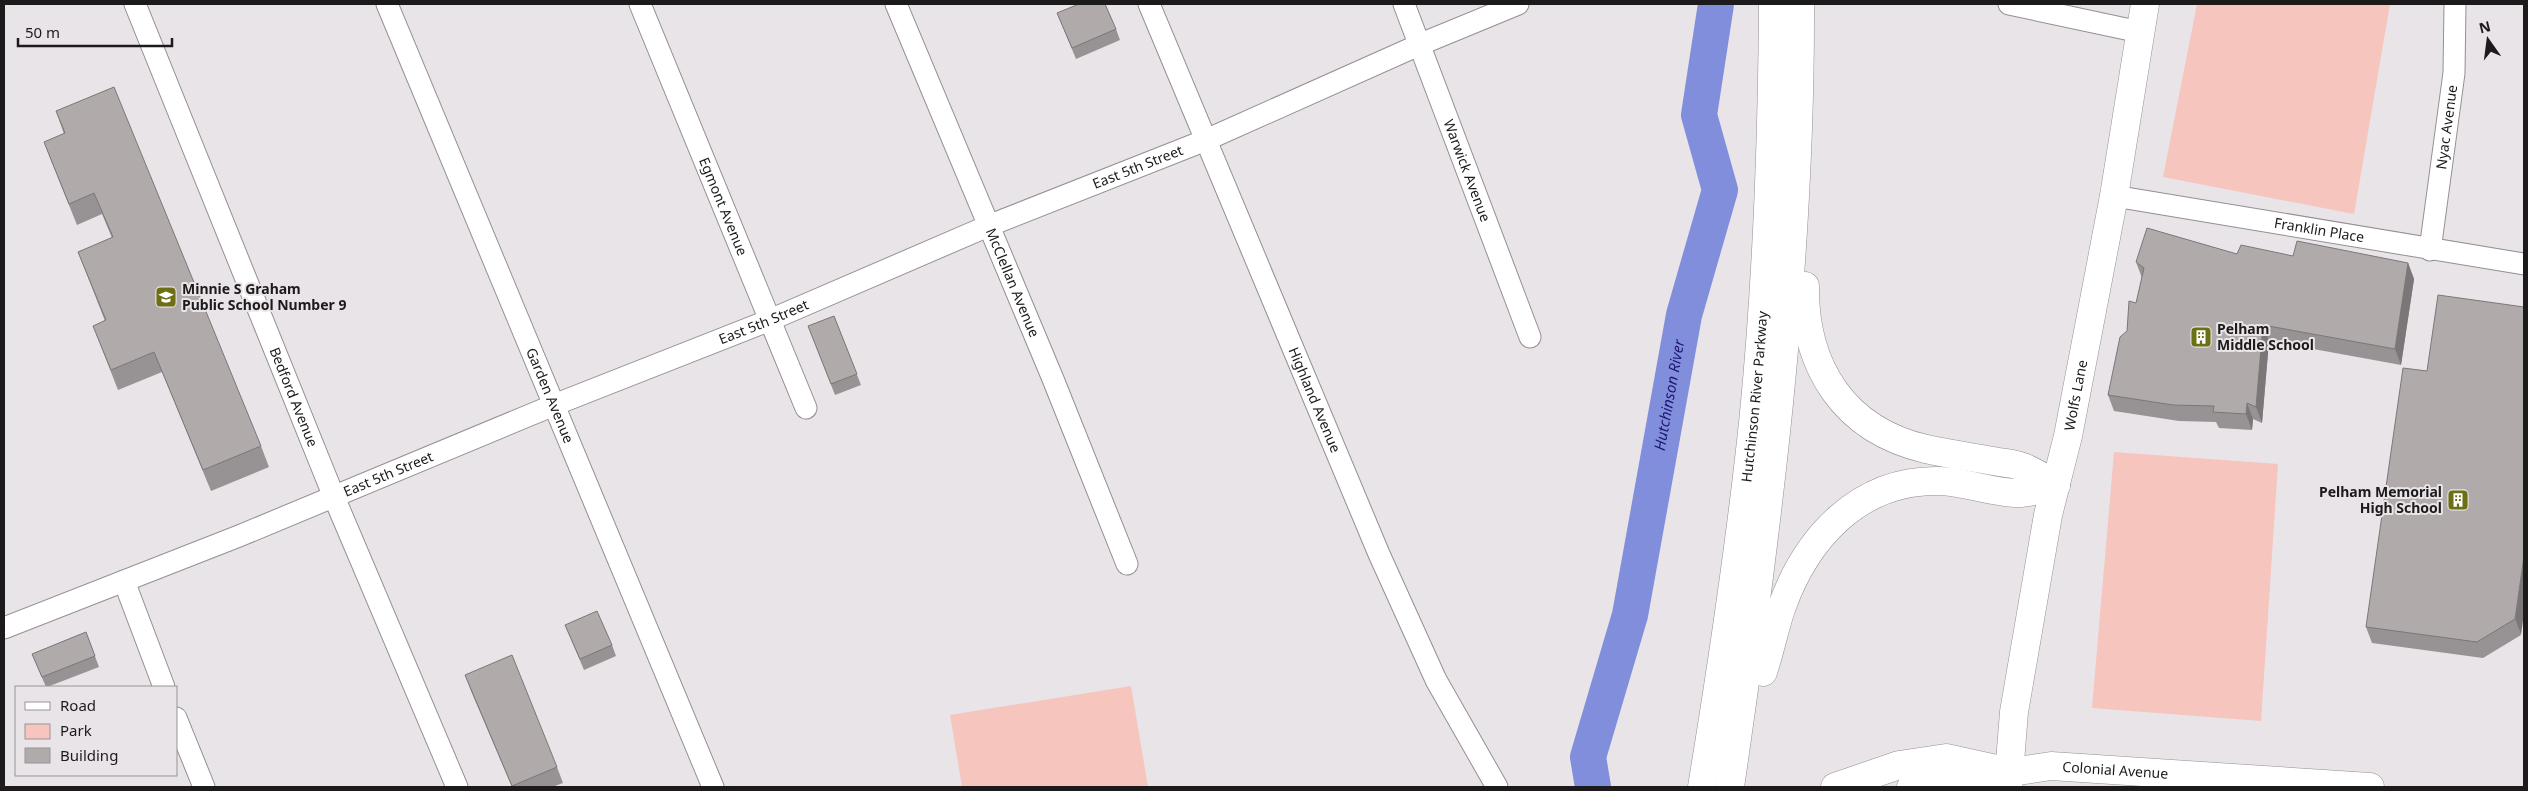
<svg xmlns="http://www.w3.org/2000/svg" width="2528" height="791" font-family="'Noto Sans',sans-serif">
<rect width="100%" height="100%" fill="#e9e4e8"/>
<!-- green -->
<g fill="#f5c5be">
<polygon points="2197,4 2390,4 2354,214 2163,177"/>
<polygon points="2114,452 2278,464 2261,721 2092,708"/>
<polygon points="1131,686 1148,787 962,787 950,715"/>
</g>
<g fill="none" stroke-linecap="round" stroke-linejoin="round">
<!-- river -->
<path stroke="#818edc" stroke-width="36" id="s1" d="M1593 787 1588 757 1630 615 1684 315 1720 190 1699 115 1716 4"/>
<!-- street casing -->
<g stroke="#948f93" stroke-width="23">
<g id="street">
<path id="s2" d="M135 4 334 497 457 787"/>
<path id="s3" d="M387 4 713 787"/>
<path id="s4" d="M640 4 806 408"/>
<path id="s5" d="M896 4 1053 379 1127 564"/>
<path id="s6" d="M1149 4 1379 554 1436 680 1497 787"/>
<path id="s7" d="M1404 4 1530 337"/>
<polyline points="2009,4 2140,32"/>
<path id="s8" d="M2114 196 2524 264"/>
<path id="s9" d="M2430 250 2454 73 2455 4"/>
<polyline points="124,581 164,687"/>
<path id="s10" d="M4 628 239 536 554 405 770 320 988 226 1206 140 1421 44 1518 4"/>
<polyline points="176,718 204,787"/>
</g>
</g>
<!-- secondary casing -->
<g stroke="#948f93" stroke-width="29">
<g id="secondary">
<polyline points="1835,787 1899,765 1946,758 1996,769"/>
<path id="s11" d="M1911 787 2051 766 2370 787"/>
<path id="s12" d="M2008 787 2014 712 2048 515 2068 436 2114 196 2145 4"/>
</g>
</g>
<!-- highway casing -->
<g stroke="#948f93" stroke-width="29">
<g id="highway">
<path d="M1805 286C1804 367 1844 430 1926 449 1948 454 1971 457 1993 461 2003 463 2014 463 2023 467 2035 472 2046 479 2056 485"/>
<path d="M1763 672C1770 651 1774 630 1781 609 1806 538 1859 479 1940 481 1967 482 1993 493 2019 493 2031 493 2045 488 2056 485"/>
<path id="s13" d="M1702 787C1722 666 1740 545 1753 423 1767 284 1772 143 1773 4"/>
<path d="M1730 787C1768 527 1801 267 1800 4"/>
</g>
</g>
<!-- street -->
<use href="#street" stroke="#fff" stroke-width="21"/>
<!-- secondary -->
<use href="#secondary" stroke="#fff" stroke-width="28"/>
<!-- highway -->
<use href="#highway" stroke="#fff" stroke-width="28"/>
</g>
<!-- wall -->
<g fill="#979293">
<polygon points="1057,13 1116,29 1120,40 1076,59"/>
<polygon points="56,111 261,446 269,467 211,491 162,372 118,390 93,326 105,321 78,252 112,238 102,214 77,225 52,163 44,142 64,134"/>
<polygon points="2237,254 2408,263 2414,279 2401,365 2269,341 2262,423 2253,419 2252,430 2219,428 2216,422 2179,421 2114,411 2108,395 2136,303 2142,278 2136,262"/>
<polygon points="834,316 861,385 835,395 808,326"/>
<polygon points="2427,371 2521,635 2483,658 2372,643 2366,627"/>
<polygon points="565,625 612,645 616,656 584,670"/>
<polygon points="86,632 99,667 47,687 46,687 32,654"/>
<polygon points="465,675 557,767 563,783 552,787 512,787 471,691"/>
</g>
<!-- shaded-wall -->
<g fill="#7b7778">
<polygon points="2408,263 2414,279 2401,365 2395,349"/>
<polygon points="2263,325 2269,341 2262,423 2256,407"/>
<polygon points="2247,403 2253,419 2252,430 2246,414"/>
<polygon points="2524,556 2524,613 2521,635 2515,619"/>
</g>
<!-- building -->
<g fill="#b0aaab" stroke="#7b7778">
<polygon points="1079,4 1105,4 1116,29 1072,48 1057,13"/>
<polygon points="114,87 261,446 203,470 154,352 111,370 93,326 106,320 78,252 113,237 94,193 69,204 44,142 65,133 56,111"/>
<polygon points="2147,228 2237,254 2241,245 2293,256 2297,241 2408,263 2395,349 2263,325 2256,407 2247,403 2246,414 2213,412 2214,406 2173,405 2108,395 2120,337 2127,331 2129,301 2136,303 2144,268 2136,262"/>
<polygon points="2438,295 2524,307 2524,556 2515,619 2477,642 2366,627 2403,368 2427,371"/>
<polygon points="834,316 857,374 831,384 808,326"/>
<polygon points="597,611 612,645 580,659 565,625"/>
<polygon points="86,632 95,656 42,677 32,654"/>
<polygon points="512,655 557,767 512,786 465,675"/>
</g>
<!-- icons -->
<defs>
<g id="school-square" transform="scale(1.125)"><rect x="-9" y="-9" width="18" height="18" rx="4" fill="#6c6f13" stroke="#e9e4e8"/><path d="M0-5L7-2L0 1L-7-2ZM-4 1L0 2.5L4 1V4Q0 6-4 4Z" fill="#fff"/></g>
<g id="building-square" transform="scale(1.125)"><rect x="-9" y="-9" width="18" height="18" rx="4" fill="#6c6f13" stroke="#e9e4e8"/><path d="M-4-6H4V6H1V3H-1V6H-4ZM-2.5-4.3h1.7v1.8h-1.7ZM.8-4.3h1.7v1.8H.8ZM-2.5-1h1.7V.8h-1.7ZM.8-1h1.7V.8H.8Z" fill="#fff"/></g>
</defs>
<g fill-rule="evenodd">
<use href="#school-square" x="166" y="297"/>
<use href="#building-square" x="2201" y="337"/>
<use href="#building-square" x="2458" y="500"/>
</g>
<g text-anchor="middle" stroke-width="4" stroke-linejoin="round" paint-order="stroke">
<!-- street labels -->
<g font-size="14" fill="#1c1a1b" stroke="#e9e4e8">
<text dy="5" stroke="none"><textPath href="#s9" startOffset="124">Nyac Avenue</textPath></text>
<text dy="5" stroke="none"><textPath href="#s10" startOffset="1224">East 5th Street</textPath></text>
<text dy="5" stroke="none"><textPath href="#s7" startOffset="178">Warwick Avenue</textPath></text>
<text dy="5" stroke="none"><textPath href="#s4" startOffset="219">Egmont Avenue</textPath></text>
<text dy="5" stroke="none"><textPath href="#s8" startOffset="208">Franklin Place</textPath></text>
<text dy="5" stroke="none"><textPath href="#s5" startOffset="302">McClellan Avenue</textPath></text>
<text dy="5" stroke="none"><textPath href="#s10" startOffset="819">East 5th Street</textPath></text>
<text dy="5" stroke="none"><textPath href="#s3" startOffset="424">Garden Avenue</textPath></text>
<text dy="5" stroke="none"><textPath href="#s12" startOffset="398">Wolfs Lane</textPath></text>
<text dy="5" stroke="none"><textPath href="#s2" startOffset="424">Bedford Avenue</textPath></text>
<text dy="5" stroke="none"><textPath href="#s13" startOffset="394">Hutchinson River Parkway</textPath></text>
<text dy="5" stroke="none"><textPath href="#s6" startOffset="429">Highland Avenue</textPath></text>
<text dy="5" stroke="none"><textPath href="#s10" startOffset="414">East 5th Street</textPath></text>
<text dy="5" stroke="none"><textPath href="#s11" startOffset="206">Colonial Avenue</textPath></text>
</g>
<!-- poi labels -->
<g font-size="14" font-weight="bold" fill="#1c1a1b" stroke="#e9e4e8" text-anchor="start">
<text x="182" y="294">Minnie S Graham<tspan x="182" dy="16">Public School Number 9</tspan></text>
<text x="2217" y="334">Pelham<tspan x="2217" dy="16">Middle School</tspan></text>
<text x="2442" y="497" text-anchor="end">Pelham Memorial<tspan x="2442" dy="16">High School</tspan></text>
</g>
<!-- water labels -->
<g font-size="15" font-style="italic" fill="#1e1772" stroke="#e9e4e8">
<text dy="5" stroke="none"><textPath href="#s1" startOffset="402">Hutchinson River</textPath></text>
</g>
</g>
<!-- border -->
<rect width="2528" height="791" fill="none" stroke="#1c1a1b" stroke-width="10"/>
<!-- legend -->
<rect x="15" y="686" width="162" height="90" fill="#e9e4e8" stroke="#979396"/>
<rect x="25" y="702" width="25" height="8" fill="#ffffff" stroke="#979396"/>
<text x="60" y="711" font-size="15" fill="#1c1a1b">Road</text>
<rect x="25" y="724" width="25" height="15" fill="#f5c5be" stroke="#979396"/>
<text x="60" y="736" font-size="15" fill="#1c1a1b">Park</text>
<rect x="25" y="748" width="25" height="15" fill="#b0aaab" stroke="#979396"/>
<text x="60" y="761" font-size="15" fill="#1c1a1b">Building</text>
<!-- north arrow -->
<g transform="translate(2488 40) rotate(346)" stroke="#e9e4e8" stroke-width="4" paint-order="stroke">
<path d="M0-4L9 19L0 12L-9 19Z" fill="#1c1a1b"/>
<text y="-8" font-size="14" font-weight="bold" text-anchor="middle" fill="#1c1a1b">N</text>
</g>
<!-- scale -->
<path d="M18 38v8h154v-8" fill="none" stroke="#1c1a1b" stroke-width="2.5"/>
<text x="25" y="38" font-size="15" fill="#1c1a1b" stroke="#e9e4e8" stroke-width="4" paint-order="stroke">50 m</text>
</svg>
